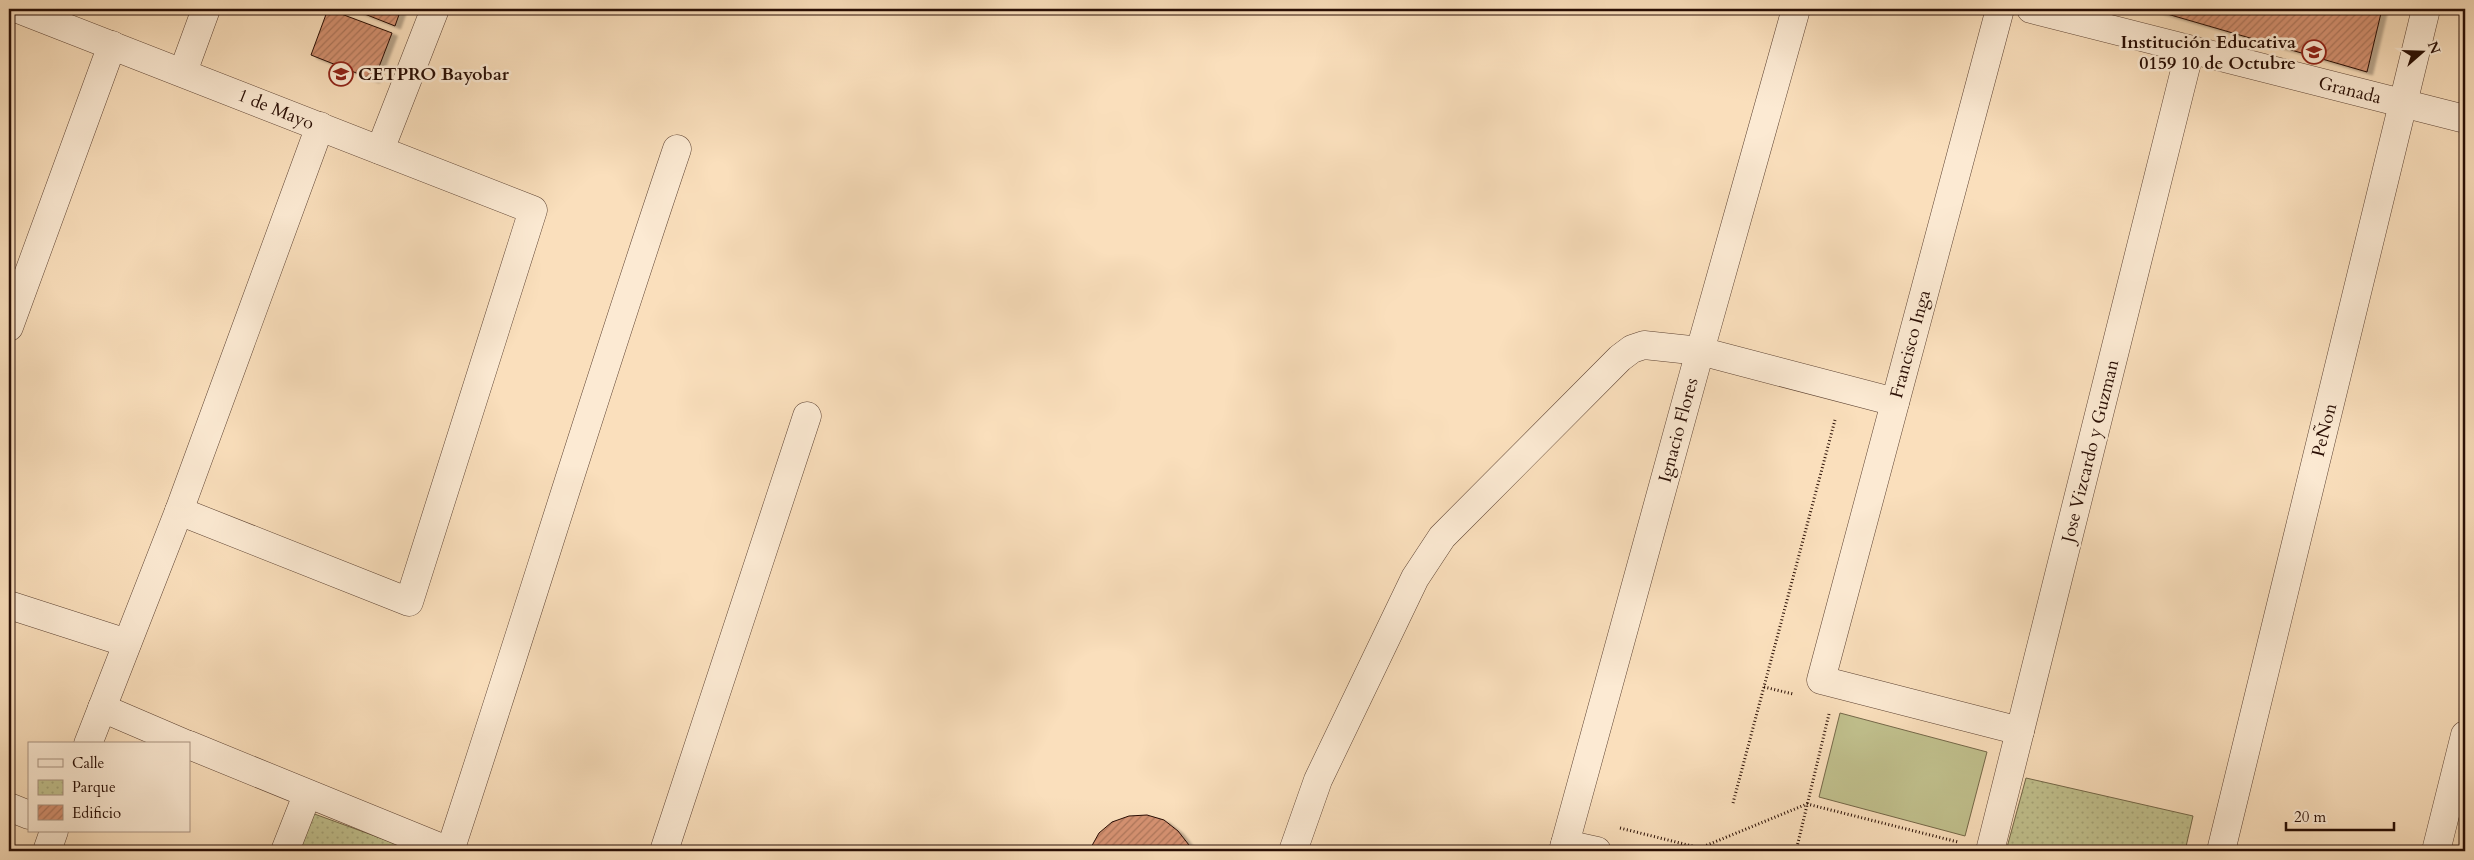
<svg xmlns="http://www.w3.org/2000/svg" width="2474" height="860" font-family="Cardo,serif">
<defs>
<pattern id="park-dots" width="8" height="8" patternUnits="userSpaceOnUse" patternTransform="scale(1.25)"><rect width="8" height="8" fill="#c1c18e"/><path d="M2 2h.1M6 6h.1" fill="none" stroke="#a6a579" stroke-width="1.8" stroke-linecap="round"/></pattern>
<pattern id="building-hatch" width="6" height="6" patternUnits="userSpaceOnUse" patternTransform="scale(1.25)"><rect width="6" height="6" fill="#d59272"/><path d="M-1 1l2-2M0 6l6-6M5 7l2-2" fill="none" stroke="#ad765b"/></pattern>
<filter id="shadow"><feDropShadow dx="5.5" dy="3" stdDeviation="1" flood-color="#0004"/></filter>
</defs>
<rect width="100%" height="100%" fill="#fadfbc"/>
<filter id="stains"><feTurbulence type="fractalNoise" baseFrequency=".004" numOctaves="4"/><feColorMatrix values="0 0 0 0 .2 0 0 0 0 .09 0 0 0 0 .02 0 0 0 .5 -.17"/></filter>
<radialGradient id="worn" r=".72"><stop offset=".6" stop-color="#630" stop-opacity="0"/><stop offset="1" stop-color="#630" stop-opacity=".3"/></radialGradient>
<!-- grass -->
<polygon fill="#c1c18e" stroke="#756849" points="1840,713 1987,752 1965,836 1819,797"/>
<!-- park -->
<g fill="url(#park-dots)" stroke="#756849">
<polygon points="2026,778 2193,816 2185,851 2006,851"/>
<polygon points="309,812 416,851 295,851"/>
</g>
<!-- building -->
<g fill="url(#building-hatch)" stroke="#290e04" filter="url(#shadow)">
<polygon points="328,9 392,33 374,80 311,55"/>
<polygon points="352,9 401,9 395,26"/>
<polygon points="2150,9 2382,9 2367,72"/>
<polygon points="1147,815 1164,820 1178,831 1189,845 1191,851 1089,851 1099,833 1112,822 1129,816"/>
</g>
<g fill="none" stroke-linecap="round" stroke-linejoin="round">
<!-- street casing -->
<g stroke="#5d4232" stroke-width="29">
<g id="street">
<polyline points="18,9 533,210 409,602 179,511"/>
<polyline points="2000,9 1821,680 2020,731"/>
<polyline points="2031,9 2465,119"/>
<polyline points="183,72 206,9"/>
<polyline points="380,150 435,9"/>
<polyline points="9,327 112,45"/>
<polyline points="9,605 127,643"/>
<polyline points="102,708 186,744"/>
<polyline points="88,744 179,511 320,126"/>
<polyline points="189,745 449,851"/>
<polyline points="9,807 29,815"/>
<polyline points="1565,844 1597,851"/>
<polyline points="47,851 54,831"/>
<polyline points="285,851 307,795"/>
<path d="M450 851C527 617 598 382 677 149"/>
<polyline points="664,851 807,416"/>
<polyline points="1293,851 1318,780 1415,578 1442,537 1620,358 1632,349 1644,345 1700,351 1895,402"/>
<polyline points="1563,851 1700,351 1796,9"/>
<polyline points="1990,851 2190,50"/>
<polyline points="2221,851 2426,9"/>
<polyline points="2436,851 2465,735"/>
</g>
</g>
<!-- path -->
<g stroke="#290e04" stroke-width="3" stroke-dasharray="1 2.5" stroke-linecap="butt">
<polyline points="1764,687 1793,694"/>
<polyline points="1733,803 1835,420"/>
<polyline points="1620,828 1712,851"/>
<polyline points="1700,848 1807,804 1958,842"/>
<polyline points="1796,851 1829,714"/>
</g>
<!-- street -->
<use href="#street" stroke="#fcead3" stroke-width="28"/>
</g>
<!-- icons -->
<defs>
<g id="school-ring" transform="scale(1.25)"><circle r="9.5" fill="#fcead3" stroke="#8f2418" stroke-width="1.5"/><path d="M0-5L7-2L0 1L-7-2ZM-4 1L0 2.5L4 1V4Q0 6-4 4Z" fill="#8f2418"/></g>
<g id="university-ring" transform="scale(1.25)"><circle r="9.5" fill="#fcead3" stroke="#8f2418" stroke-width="1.5"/><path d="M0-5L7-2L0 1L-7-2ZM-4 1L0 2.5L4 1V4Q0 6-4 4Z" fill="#8f2418"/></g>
</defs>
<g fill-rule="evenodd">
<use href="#school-ring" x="2314" y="52"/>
<use href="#university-ring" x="341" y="74"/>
</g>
<g text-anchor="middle" stroke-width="5" stroke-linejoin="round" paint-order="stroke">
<!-- poi labels -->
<g font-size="18" font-weight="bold" fill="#290e04" stroke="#fcead3" text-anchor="end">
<text x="2296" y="48">Institución Educativa<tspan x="2296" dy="21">0159 10 de Octubre</tspan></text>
<text x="358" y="80" text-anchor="start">CETPRO Bayobar</text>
</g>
<!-- street labels -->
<g font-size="18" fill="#290e04" stroke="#fcead3">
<text transform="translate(2350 90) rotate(14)" y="6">Granada</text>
<text transform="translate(276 109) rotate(22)" y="6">1 de Mayo</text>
<text transform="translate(1910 344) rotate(-75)" y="6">Francisco Inga</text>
<text transform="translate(1678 430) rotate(-75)" y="6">Ignacio Flores</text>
<text transform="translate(2324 430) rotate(-76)" y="6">PeÑon</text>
<text transform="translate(2090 451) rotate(-76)" y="6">Jose Vizcardo y Guzman</text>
</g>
</g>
<!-- margin -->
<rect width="2474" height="860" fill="none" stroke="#fadfbc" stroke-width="30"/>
<rect x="10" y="10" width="2454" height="840" fill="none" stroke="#290e04" stroke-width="2.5"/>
<rect x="15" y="15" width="2444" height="830" fill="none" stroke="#290e04"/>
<!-- legend -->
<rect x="28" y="742" width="162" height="90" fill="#fcead3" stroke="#a89280"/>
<rect x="38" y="759" width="25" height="8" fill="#fcead3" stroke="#a89280"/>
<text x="72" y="768" font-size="15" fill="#290e04">Calle</text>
<rect x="38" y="780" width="25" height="15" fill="url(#park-dots)" stroke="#a89280"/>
<text x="72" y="792" font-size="15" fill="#290e04">Parque</text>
<rect x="38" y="805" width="25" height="15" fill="url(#building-hatch)" stroke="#a89280"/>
<text x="72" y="818" font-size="15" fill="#290e04">Edificio</text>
<!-- north arrow -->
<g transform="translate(2422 52) rotate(70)" stroke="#fcead3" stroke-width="4" paint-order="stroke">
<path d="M0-4L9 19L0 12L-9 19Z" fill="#290e04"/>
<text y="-8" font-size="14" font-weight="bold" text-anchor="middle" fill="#290e04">N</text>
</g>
<!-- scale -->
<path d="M2286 822v8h108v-8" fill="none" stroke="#290e04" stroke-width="2.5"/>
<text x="2294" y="822" font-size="15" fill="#290e04" stroke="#fcead3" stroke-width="4" paint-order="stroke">20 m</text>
<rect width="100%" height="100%" filter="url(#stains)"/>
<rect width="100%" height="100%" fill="url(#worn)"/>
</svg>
